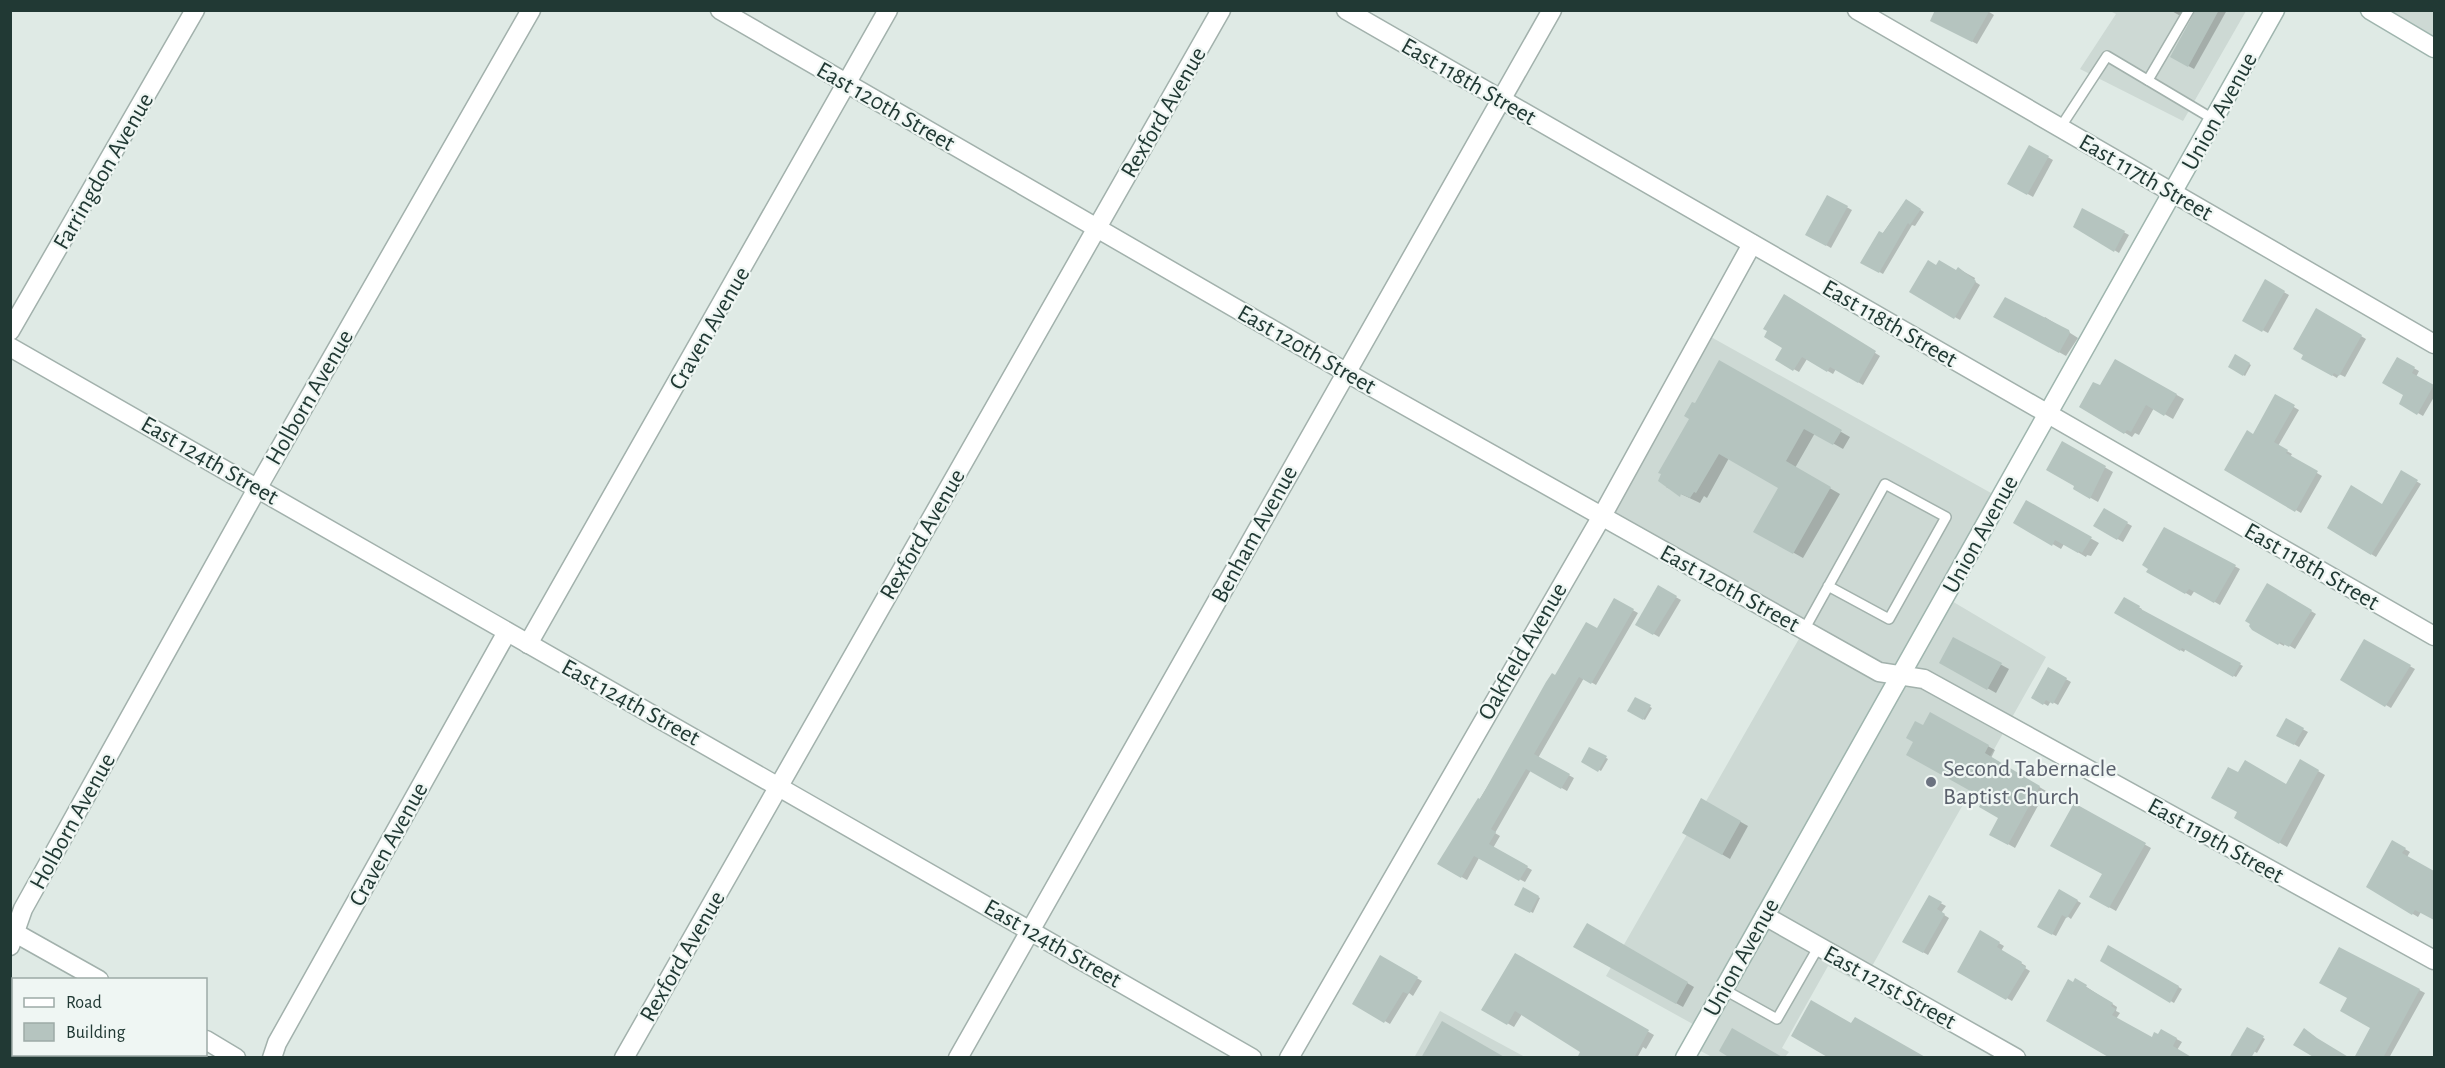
<svg xmlns="http://www.w3.org/2000/svg" width="2445" height="1068" font-family="'Alegreya Sans',sans-serif">
<rect width="100%" height="100%" fill="#dfeae5"/>
<!-- built -->
<g fill="#cdd9d4">
<polygon points="2110,11 2246,11 2183,121 2080,69 2116,14"/>
<polygon points="2369,11 2434,11 2434,48"/>
<polygon points="1702,332 2000,498 1945,597 2046,657 1862,984 1828,966 1782,1048 1789,1052 1785,1057 1712,1057 1691,1046 1700,1028 1606,976 1804,630 1602,516"/>
<polygon points="1440,1011 1525,1057 1414,1058"/>
</g>
<!-- shadow -->
<g fill="#0003">
<polygon points="1986,10 1994,15 1977,44 1932,20"/>
<polygon points="2170,10 2189,10 2184,18"/>
<polygon points="2196,10 2227,10 2194,69 2172,57"/>
<polygon points="2030,147 2053,160 2033,197 2009,183"/>
<polygon points="1828,197 1852,210 1831,248 1807,234"/>
<polygon points="1906,201 1924,212 1915,226 1912,225 1883,274 1862,262"/>
<polygon points="2083,210 2129,235 2119,253 2075,226"/>
<polygon points="1937,267 1957,272 1959,269 1975,278 1974,281 1980,285 1960,320 1911,292"/>
<polygon points="2265,281 2289,295 2268,333 2244,320"/>
<polygon points="1784,296 1880,356 1863,385 1836,369 1833,374 1807,359 1799,372 1777,360 1784,348"/>
<polygon points="2317,310 2366,339 2345,377 2339,374 2337,378 2303,358"/>
<polygon points="1995,316 2043,320 2045,317 2078,338 2066,356"/>
<polygon points="2236,356 2251,365 2245,376 2230,366"/>
<polygon points="2397,359 2419,371 2416,377 2434,387 2434,397 2423,416 2401,403 2405,395"/>
<polygon points="2116,361 2184,399 2173,419 2154,408 2139,435 2135,433 2132,437 2081,406 2101,387"/>
<polygon points="1719,362 1850,437 1843,449 1815,433 1795,468 1840,494 1803,558 1755,531 1780,487 1729,458 1707,498 1704,496 1700,503 1666,487 1695,405"/>
<polygon points="2275,396 2299,410 2278,446 2292,454 2290,457 2322,476 2301,513 2226,469 2253,436"/>
<polygon points="2062,443 2113,472 2098,502 2075,489 2076,486"/>
<polygon points="2401,472 2421,484 2376,557 2329,528 2383,506"/>
<polygon points="2026,502 2099,543 2091,556 2087,555 2086,557 2064,544 2061,549 2015,522"/>
<polygon points="2104,510 2132,526 2123,542 2095,526"/>
<polygon points="2164,529 2240,569 2220,605 2195,590 2191,596 2148,571"/>
<polygon points="2268,585 2316,614 2295,649 2285,643 2284,646 2253,629"/>
<polygon points="1658,587 1681,600 1659,637 1637,624"/>
<polygon points="2124,599 2142,609 2141,611 2243,666 2236,677 2186,648 2184,652 2116,613"/>
<polygon points="1615,600 1638,613 1596,685 1584,678 1538,758 1574,778 1567,791 1531,770 1495,833 1500,836 1493,848 1532,870 1525,882 1479,858 1467,880 1439,864 1556,677 1597,630"/>
<polygon points="1954,639 2009,669 1996,693 1941,662"/>
<polygon points="2364,641 2415,669 2391,708 2342,679"/>
<polygon points="2048,669 2071,682 2058,705 2051,701 2048,706 2033,697"/>
<polygon points="1635,699 1652,708 1645,720 1629,711"/>
<polygon points="1930,714 1995,750 1991,758 2046,791 2015,848 1991,834 2000,818 1983,803 1923,727"/>
<polygon points="2286,720 2308,732 2299,747 2278,735"/>
<polygon points="1590,749 1608,759 1601,771 1583,761"/>
<polygon points="2300,761 2325,775 2287,847 2236,817 2239,812 2238,774 2287,786"/>
<polygon points="1702,800 1748,826 1730,859 1684,832"/>
<polygon points="2075,805 2151,848 2116,911 2091,897 2104,874"/>
<polygon points="2393,842 2410,852 2407,857 2434,881 2434,919 2421,912 2418,917 2368,887"/>
<polygon points="1523,889 1540,898 1533,913 1516,904"/>
<polygon points="2060,891 2081,903 2071,919 2067,916 2056,936 2039,927"/>
<polygon points="1929,897 1946,906 1941,913 1949,918 1928,955 1904,941"/>
<polygon points="1587,925 1694,987 1683,1007 1575,947"/>
<polygon points="1980,932 2004,946 2001,951 2026,966 2025,968 2030,971 2012,1001 1959,971"/>
<polygon points="2108,947 2182,989 2174,1003 2102,960"/>
<polygon points="2341,949 2425,993 2389,1058 2355,1058 2372,1028 2349,998"/>
<polygon points="1516,955 1654,1035 1646,1049 1643,1047 1637,1058 1581,1058 1582,1052 1522,1014 1514,1027 1483,1009"/>
<polygon points="1380,957 1422,981 1413,996 1409,993 1390,1024 1354,1003"/>
<polygon points="2076,980 2117,1007 2116,1011 2120,1013 2116,1019 2152,1039 2159,1036 2162,1031 2182,1042 2177,1050 2114,1058 2073,984"/>
<polygon points="2248,1029 2265,1039 2257,1053 2239,1043"/>
</g>
<!-- building -->
<g fill="#b5c4bf">
<polygon points="1935,10 1990,10 1972,42 1930,21"/>
<polygon points="2196,10 2219,10 2188,67 2170,57"/>
<polygon points="2029,145 2049,156 2027,195 2007,184"/>
<polygon points="1827,195 1848,206 1826,246 1805,235"/>
<polygon points="1906,199 1921,209 1910,225 1908,223 1879,273 1860,263 1879,231 1883,233"/>
<polygon points="2082,208 2125,231 2114,252 2073,227"/>
<polygon points="1928,260 1936,265 1939,260 1956,270 1958,267 1976,281 1954,319 1909,292"/>
<polygon points="2265,279 2285,291 2262,332 2242,321"/>
<polygon points="1784,294 1876,351 1858,383 1830,367 1827,372 1802,357 1793,371 1775,360 1782,348 1764,337 1767,331 1763,329"/>
<polygon points="2005,297 2069,330 2070,333 2059,353 1993,317"/>
<polygon points="2316,308 2362,335 2339,376 2334,373 2332,376 2301,359 2303,355 2293,349"/>
<polygon points="2235,354 2250,363 2243,376 2228,367"/>
<polygon points="2397,357 2415,367 2412,373 2434,385 2417,415 2399,404 2403,395 2382,383"/>
<polygon points="2115,359 2177,394 2164,416 2146,405 2131,432 2127,430 2124,434 2079,407 2093,382 2100,385"/>
<polygon points="1719,360 1842,430 1833,445 1804,429 1786,461 1831,487 1793,554 1753,532 1778,488 1719,454 1696,493 1694,492 1690,498 1681,494 1680,497 1658,481 1661,474 1658,473 1689,419 1684,416 1692,402 1695,403"/>
<polygon points="2275,394 2295,405 2274,442 2288,450 2286,453 2318,471 2295,512 2224,470 2247,430 2253,434"/>
<polygon points="2062,441 2106,466 2090,499 2073,489 2074,486 2046,470"/>
<polygon points="2401,470 2418,480 2371,555 2327,528 2351,485 2382,504"/>
<polygon points="2026,500 2092,537 2082,553 2079,551 2078,553 2055,540 2052,546 2013,523"/>
<polygon points="2104,508 2128,522 2117,540 2093,526"/>
<polygon points="2164,527 2236,565 2214,603 2189,589 2185,594 2146,572 2148,569 2142,565"/>
<polygon points="2267,583 2312,610 2289,647 2280,642 2278,645 2252,630 2249,626 2250,624 2245,621"/>
<polygon points="1658,585 1677,596 1653,635 1635,625"/>
<polygon points="2124,597 2140,606 2139,608 2241,663 2233,677 2182,648 2180,651 2114,613"/>
<polygon points="1614,598 1634,609 1591,684 1579,677 1534,754 1570,774 1561,789 1526,769 1491,829 1496,832 1489,844 1528,866 1519,881 1474,856 1461,878 1437,864 1478,798 1480,799 1546,682 1552,673 1555,675 1586,622 1597,628"/>
<polygon points="1953,637 2002,663 1987,690 1939,663"/>
<polygon points="2364,639 2411,665 2385,707 2340,680"/>
<polygon points="2048,667 2067,678 2053,704 2046,700 2043,705 2031,698"/>
<polygon points="1635,697 1651,705 1643,720 1627,711"/>
<polygon points="1930,712 1989,745 1985,753 2040,786 2008,845 1989,835 1998,818 1979,807 1981,803 1971,797 1974,793 1906,755 1913,742 1906,738 1915,721 1923,725"/>
<polygon points="2286,718 2304,728 2294,745 2276,736"/>
<polygon points="1589,747 1607,756 1598,772 1581,762"/>
<polygon points="2300,759 2319,770 2279,844 2234,818 2237,812 2211,798 2228,767 2238,772 2245,760 2286,784"/>
<polygon points="1701,798 1741,821 1722,855 1682,833"/>
<polygon points="2074,803 2146,843 2109,908 2089,897 2102,874 2050,846"/>
<polygon points="2392,840 2406,848 2402,853 2434,871 2434,920 2415,910 2412,915 2366,887"/>
<polygon points="1523,887 1539,896 1530,913 1514,905"/>
<polygon points="2059,889 2078,900 2067,918 2062,915 2052,935 2037,927"/>
<polygon points="1929,895 1942,902 1937,909 1945,914 1923,953 1902,942"/>
<polygon points="1587,923 1688,982 1676,1004 1573,947"/>
<polygon points="1980,930 2000,942 1997,947 2022,962 2021,964 2026,967 2006,1000 1957,972"/>
<polygon points="2108,945 2179,986 2170,1003 2100,961"/>
<polygon points="2339,947 2420,989 2383,1058 2354,1058 2370,1028 2340,1011 2347,998 2319,983"/>
<polygon points="1515,953 1649,1030 1634,1058 1577,1058 1580,1052 1515,1011 1507,1025 1481,1010"/>
<polygon points="1380,955 1418,977 1408,994 1403,992 1384,1023 1352,1004"/>
<polygon points="2075,978 2087,985 2086,987 2113,1003 2111,1006 2116,1009 2112,1015 2152,1037 2154,1032 2158,1034 2161,1029 2177,1038 2173,1046 2193,1058 2110,1058 2046,1021 2068,979 2073,982"/>
<polygon points="1811,1000 1851,1023 1855,1017 1927,1058 1829,1058 1791,1036"/>
<polygon points="1442,1021 1506,1058 1421,1058"/>
<polygon points="2247,1027 2264,1036 2251,1058 2229,1058"/>
<polygon points="1732,1028 1784,1058 1730,1058 1719,1051"/>
<polygon points="2304,1028 2317,1038 2350,1058 2315,1058 2293,1045"/>
</g>
<g fill="none" stroke-linecap="round" stroke-linejoin="round">
<!-- service casing -->
<g stroke="#a2b1ac" stroke-width="12">
<g id="service">
<polyline points="2148,80 2189,10"/>
<polyline points="2060,128 2107,56 2213,119"/>
<polyline points="1804,630 1885,484 1946,517 1889,619 1828,586"/>
<polyline points="1723,989 1777,1019 1819,946"/>
</g>
</g>
<!-- minor casing -->
<g stroke="#a2b1ac" stroke-width="21">
<g id="minor">
<polyline points="720,10 1363,382 1879,672 1924,679 2434,960"/>
<polyline points="1346,10 2434,636"/>
<polyline points="1857,10 2434,344"/>
<polyline points="10,331 195,10"/>
<polyline points="10,347 1252,1058"/>
<polyline points="528,644 888,10"/>
<polyline points="1765,916 2016,1058"/>
<polyline points="10,930 99,980"/>
<polyline points="10,946 23,909 258,487 531,10"/>
<polyline points="206,1040 236,1058"/>
<polyline points="272,1058 277,1043 507,632"/>
<polyline points="624,1058 1221,10"/>
<polyline points="958,1058 1552,10"/>
<polyline points="1289,1058 1602,516 1752,244"/>
</g>
</g>
<!-- secondary casing -->
<g stroke="#9fb5ae" stroke-width="21">
<g id="secondary">
<polyline points="2370,10 2434,48"/>
<polyline points="1685,1058 2275,10"/>
</g>
</g>
<!-- service -->
<use href="#service" stroke="#fff" stroke-width="9"/>
<!-- minor -->
<use href="#minor" stroke="#fff" stroke-width="18"/>
<!-- secondary -->
<use href="#secondary" stroke="#fff" stroke-width="18"/>
</g>
<!-- markers -->
<circle fill="#6b7280" stroke="#eff6f3" stroke-width="2" cx="1931" cy="782" r="6"/>
<g text-anchor="middle" stroke-width="4.5" stroke-linejoin="round" paint-order="stroke">
<!-- street labels -->
<g font-size="24" fill="#213934" stroke="#eff6f3">
<text transform="translate(1469 81) rotate(30)" y="8">East 118th Street</text>
<text transform="translate(886 106) rotate(30)" y="8">East 120th Street</text>
<text transform="translate(2219 111) rotate(-61)" y="8">Union Avenue</text>
<text transform="translate(1163 112) rotate(-60)" y="8">Rexford Avenue</text>
<text transform="translate(103 171) rotate(-60)" y="8">Farringdon Avenue</text>
<text transform="translate(2146 177) rotate(30)" y="8">East 117th Street</text>
<text transform="translate(1890 323) rotate(30)" y="8">East 118th Street</text>
<text transform="translate(709 328) rotate(-60)" y="8">Craven Avenue</text>
<text transform="translate(1307 349) rotate(30)" y="8">East 120th Street</text>
<text transform="translate(309 397) rotate(-60)" y="8">Holborn Avenue</text>
<text transform="translate(210 460) rotate(30)" y="8">East 124th Street</text>
<text transform="translate(922 534) rotate(-60)" y="8">Rexford Avenue</text>
<text transform="translate(1254 534) rotate(-61)" y="8">Benham Avenue</text>
<text transform="translate(1980 534) rotate(-61)" y="8">Union Avenue</text>
<text transform="translate(2312 566) rotate(30)" y="8">East 118th Street</text>
<text transform="translate(1730 588) rotate(29)" y="8">East 120th Street</text>
<text transform="translate(1522 651) rotate(-60)" y="8">Oakfield Avenue</text>
<text transform="translate(631 702) rotate(29)" y="8">East 124th Street</text>
<text transform="translate(72 821) rotate(-61)" y="8">Holborn Avenue</text>
<text transform="translate(2216 840) rotate(29)" y="8">East 119th Street</text>
<text transform="translate(388 844) rotate(-61)" y="8">Craven Avenue</text>
<text transform="translate(1053 943) rotate(30)" y="8">East 124th Street</text>
<text transform="translate(682 956) rotate(-60)" y="8">Rexford Avenue</text>
<text transform="translate(1741 957) rotate(-61)" y="8">Union Avenue</text>
<text transform="translate(1890 987) rotate(29)" y="8">East 121st Street</text>
</g>
<!-- worship labels -->
<g font-size="24" fill="#5b616d" stroke="#eff6f3" text-anchor="start">
<text x="1943" y="776">Second Tabernacle<tspan x="1943" dy="28">Baptist Church</tspan></text>
</g>
</g>
<!-- border -->
<rect width="2445" height="1068" fill="none" stroke="#213934" stroke-width="24"/>
<!-- legend -->
<rect x="12" y="978" width="195" height="78" fill="#eff6f3" stroke="#9daaa7" stroke-width="1.5"/>
<rect x="24" y="998" width="30" height="9" fill="#ffffff" stroke="#9daaa7" stroke-width="1.5"/>
<text x="66" y="1008" font-size="18" fill="#213934">Road</text>
<rect x="24" y="1023" width="30" height="18" fill="#b5c4bf" stroke="#9daaa7" stroke-width="1.5"/>
<text x="66" y="1038" font-size="18" fill="#213934">Building</text>
</svg>
